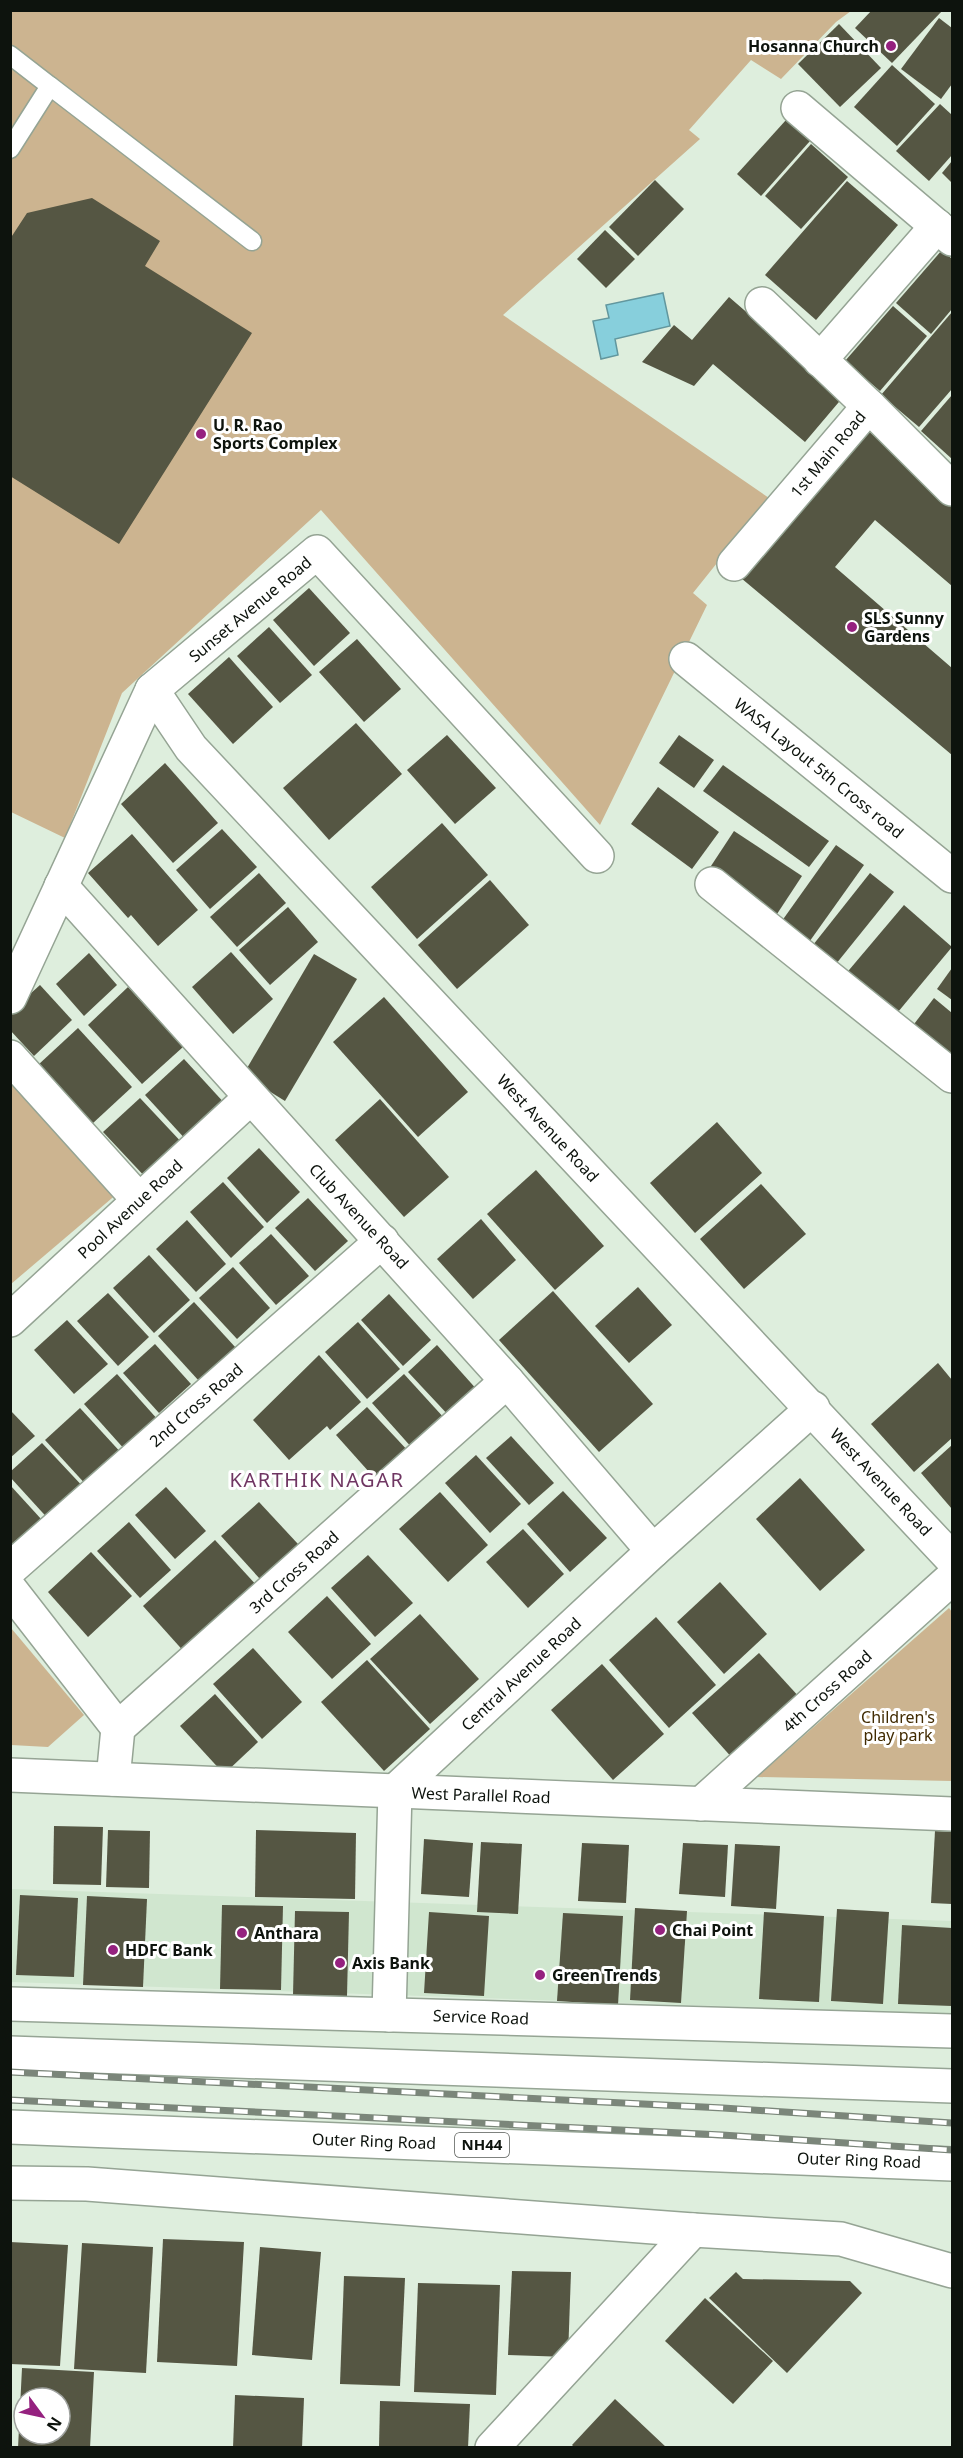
<svg xmlns="http://www.w3.org/2000/svg" width="963" height="2458" font-family="'Noto Sans',sans-serif">
<rect width="100%" height="100%" fill="#deeedd"/>
<!-- built -->
<polygon fill="#d0e6cf" points="11,1889 952,1921 952,2014 11,1982"/>
<!-- green -->
<g fill="#ccb490">
<polygon points="10,11 851,11 836,22 781,79 751,60 689,130 700,139 503,315 769,498 693,593 707,605 600,825 321,510 122,693 65,838 11,812"/>
<polygon points="10,1074 118,1193 11,1284 10,1284"/>
<polygon points="949,1608 952,1612 952,1781 757,1777"/>
<polygon points="11,1628 84,1715 48,1747 11,1745"/>
</g>
<!-- water -->
<polygon fill="#87cfdc" stroke="#62979e" stroke-width="1.5" points="663,293 670,326 615,339 618,355 601,359 593,321 609,318 606,305"/>
<!-- building -->
<g fill="#555643" fill-rule="evenodd">
<polygon points="872,10 943,10 892,63 855,28"/>
<polygon points="939,18 952,28 952,84 941,99 901,69"/>
<polygon points="839,24 881,68 840,107 798,64"/>
<polygon points="892,65 935,104 897,146 854,107"/>
<polygon points="940,104 952,115 952,155 929,181 896,151"/>
<polygon points="786,120 810,141 761,196 737,174"/>
<polygon points="811,144 848,177 801,229 765,196"/>
<polygon points="952,161 952,183 942,173"/>
<polygon points="655,180 684,209 638,256 609,227"/>
<polygon points="847,181 898,225 816,320 765,275"/>
<polygon points="92,198 160,241 145,266 252,333 119,544 10,476 10,239 27,213"/>
<polygon points="605,230 635,259 606,288 577,259"/>
<polygon points="942,250 952,259 952,309 931,334 896,303"/>
<polygon points="729,297 844,396 805,442 713,364 694,386 642,362 674,325 692,340"/>
<polygon points="893,306 927,336 880,391 845,361"/>
<polygon points="952,312 952,389 919,427 881,395"/>
<polygon points="952,395 952,459 921,431"/>
<polygon points="866,429 952,501 952,586 875,520 835,567 952,668 952,755 741,578"/>
<polygon points="309,588 350,633 314,666 273,620"/>
<polygon points="269,627 312,675 280,703 237,656"/>
<polygon points="357,639 401,689 364,722 319,672"/>
<polygon points="229,657 273,707 233,744 188,694"/>
<polygon points="356,723 402,774 329,840 283,788"/>
<polygon points="447,735 496,788 455,824 407,770"/>
<polygon points="679,735 714,760 694,788 659,763"/>
<polygon points="165,763 218,823 173,863 121,804"/>
<polygon points="723,765 829,841 809,867 703,791"/>
<polygon points="658,787 719,832 692,869 631,824"/>
<polygon points="442,823 488,875 417,939 371,887"/>
<polygon points="222,829 257,867 210,909 176,870"/>
<polygon points="734,831 802,876 777,914 709,869"/>
<polygon points="132,834 198,910 158,946 131,915 128,918 88,873"/>
<polygon points="836,845 864,865 807,945 779,925"/>
<polygon points="259,873 286,903 237,947 210,917"/>
<polygon points="870,873 894,892 836,964 813,945"/>
<polygon points="490,880 529,925 457,989 418,945"/>
<polygon points="904,905 952,947 893,1018 844,976"/>
<polygon points="288,907 318,942 270,985 239,950"/>
<polygon points="231,952 273,999 233,1034 192,987"/>
<polygon points="89,953 117,985 84,1016 56,984"/>
<polygon points="314,954 357,979 285,1101 243,1075"/>
<polygon points="952,968 952,1000 937,989"/>
<polygon points="40,985 72,1020 34,1056 10,1030 10,1012"/>
<polygon points="128,987 183,1047 142,1084 88,1025"/>
<polygon points="384,997 468,1092 418,1137 333,1042"/>
<polygon points="934,998 952,1013 952,1060 911,1028"/>
<polygon points="78,1028 132,1087 92,1124 38,1065"/>
<polygon points="184,1059 227,1106 188,1142 145,1095"/>
<polygon points="140,1098 185,1146 148,1180 103,1132"/>
<polygon points="380,1099 449,1177 404,1217 335,1140"/>
<polygon points="717,1122 762,1173 695,1233 650,1183"/>
<polygon points="259,1148 300,1192 267,1223 227,1178"/>
<polygon points="536,1170 604,1246 555,1290 487,1214"/>
<polygon points="223,1182 264,1227 231,1258 190,1212"/>
<polygon points="761,1184 806,1234 744,1289 700,1239"/>
<polygon points="308,1198 348,1241 315,1271 275,1228"/>
<polygon points="481,1219 516,1260 473,1299 437,1259"/>
<polygon points="187,1220 226,1264 196,1292 156,1249"/>
<polygon points="271,1234 309,1276 276,1305 239,1263"/>
<polygon points="149,1255 190,1300 154,1333 113,1288"/>
<polygon points="233,1267 270,1308 237,1339 199,1298"/>
<polygon points="638,1287 672,1325 629,1363 595,1326"/>
<polygon points="553,1291 653,1404 599,1452 499,1340"/>
<polygon points="108,1293 149,1337 118,1366 77,1321"/>
<polygon points="389,1294 431,1340 403,1366 361,1320"/>
<polygon points="194,1302 236,1348 199,1381 158,1336"/>
<polygon points="67,1320 108,1364 74,1394 34,1350"/>
<polygon points="358,1322 400,1369 367,1399 325,1352"/>
<polygon points="155,1344 191,1384 159,1413 123,1373"/>
<polygon points="437,1345 479,1392 451,1418 408,1372"/>
<polygon points="319,1355 361,1402 330,1430 327,1426 289,1460 253,1420"/>
<polygon points="938,1363 952,1380 952,1438 914,1472 871,1424"/>
<polygon points="117,1374 159,1421 126,1451 84,1404"/>
<polygon points="404,1374 445,1419 413,1449 372,1403"/>
<polygon points="367,1407 410,1453 378,1482 336,1435"/>
<polygon points="80,1408 124,1456 89,1488 45,1440"/>
<polygon points="10,1410 35,1436 10,1458"/>
<polygon points="511,1436 554,1483 529,1505 486,1458"/>
<polygon points="42,1443 87,1491 52,1523 10,1477 10,1472"/>
<polygon points="952,1445 952,1509 921,1473"/>
<polygon points="476,1455 521,1504 490,1533 445,1483"/>
<polygon points="800,1478 865,1550 820,1591 756,1519"/>
<polygon points="10,1485 42,1520 10,1548"/>
<polygon points="166,1487 206,1531 175,1559 135,1515"/>
<polygon points="563,1491 607,1538 570,1572 527,1524"/>
<polygon points="440,1492 488,1545 448,1582 399,1529"/>
<polygon points="259,1502 298,1544 260,1579 221,1536"/>
<polygon points="129,1522 171,1570 140,1598 97,1551"/>
<polygon points="523,1529 564,1574 528,1608 486,1562"/>
<polygon points="215,1540 260,1589 187,1655 143,1606"/>
<polygon points="91,1552 132,1596 88,1637 48,1592"/>
<polygon points="368,1555 413,1603 375,1637 331,1588"/>
<polygon points="720,1582 767,1634 724,1674 677,1622"/>
<polygon points="327,1596 371,1644 332,1679 288,1632"/>
<polygon points="420,1614 479,1679 430,1724 370,1659"/>
<polygon points="656,1617 716,1685 669,1728 609,1660"/>
<polygon points="253,1648 302,1702 262,1739 213,1684"/>
<polygon points="759,1653 801,1699 734,1760 692,1713"/>
<polygon points="367,1660 430,1729 384,1771 321,1702"/>
<polygon points="602,1664 664,1734 613,1780 551,1710"/>
<polygon points="215,1694 258,1742 224,1774 180,1726"/>
<polygon points="54,1826 103,1827 101,1885 53,1884"/>
<polygon points="108,1830 150,1831 149,1888 106,1887"/>
<polygon points="256,1830 356,1833 355,1899 255,1897"/>
<polygon points="935,1831 952,1832 952,1904 931,1903"/>
<polygon points="424,1839 473,1843 469,1897 421,1894"/>
<polygon points="481,1842 522,1844 518,1914 477,1912"/>
<polygon points="582,1843 629,1845 626,1903 578,1901"/>
<polygon points="683,1843 728,1845 725,1897 679,1894"/>
<polygon points="735,1844 780,1846 776,1909 731,1906"/>
<polygon points="20,1895 78,1898 74,1977 16,1975"/>
<polygon points="87,1896 147,1899 143,1987 83,1985"/>
<polygon points="222,1905 283,1906 281,1990 220,1989"/>
<polygon points="635,1908 687,1911 681,2003 630,2000"/>
<polygon points="837,1909 889,1912 883,2004 831,2001"/>
<polygon points="295,1911 349,1912 347,1996 293,1995"/>
<polygon points="429,1912 489,1916 484,1996 424,1993"/>
<polygon points="764,1912 824,1916 819,2002 759,1999"/>
<polygon points="563,1913 623,1916 618,2005 557,2001"/>
<polygon points="902,1925 952,1928 952,2006 898,2004"/>
<polygon points="163,2239 244,2242 237,2366 157,2362"/>
<polygon points="10,2242 68,2245 60,2366 10,2364"/>
<polygon points="82,2243 153,2247 146,2373 74,2369"/>
<polygon points="260,2247 321,2252 312,2360 252,2355"/>
<polygon points="512,2271 571,2272 568,2357 508,2355"/>
<polygon points="736,2272 743,2279 850,2281 862,2293 787,2373 709,2298"/>
<polygon points="344,2276 405,2278 400,2386 340,2384"/>
<polygon points="418,2283 500,2285 496,2395 414,2392"/>
<polygon points="705,2298 773,2361 733,2404 665,2341"/>
<path d="M22 2368 94 2372 90 2448H18ZM24 2398H60V2434H24Z"/>
<polygon points="235,2395 304,2398 302,2448 233,2448"/>
<polygon points="615,2399 667,2448 575,2448 572,2445"/>
<polygon points="380,2401 470,2404 468,2448 379,2448"/>
</g>
<g fill="none" stroke-linecap="round" stroke-linejoin="round">
<!-- service casing -->
<g stroke="#95a494" stroke-width="21">
<g id="service">
<polyline points="10,55 50,86"/>
<polyline points="10,149 50,86 252,241"/>
</g>
</g>
<!-- minor casing -->
<g stroke="#95a494" stroke-width="36">
<g id="minor">
<polyline points="798,108 952,239"/>
<polyline points="762,304 869,406"/>
<polyline points="820,360 937,226"/>
<polyline points="734,564 869,406 952,489"/>
<polyline points="686,659 952,876"/>
<polyline points="152,690 191,748 952,1559"/>
<polyline points="712,884 952,1076"/>
<polyline points="61,886 507,1381 653,1551"/>
<polyline points="10,997 152,690 317,552 597,856"/>
<polyline points="10,1057 139,1200"/>
<polyline points="10,1320 250,1098"/>
<polyline points="10,1569 382,1241"/>
<polyline points="10,1589 118,1728"/>
<polyline points="10,1775 952,1814"/>
<polyline points="113,1779 118,1728 507,1381"/>
<polyline points="701,1804 952,1578"/>
<polyline points="389,2015 395,1791 653,1551 813,1408"/>
<polyline points="10,2183 87,2184 693,2230 841,2239 952,2271"/>
<polyline points="492,2448 693,2230"/>
</g>
</g>
<!-- tertiary casing -->
<g stroke="#95a494" stroke-width="36">
<polyline id="tertiary" points="10,2004 952,2031"/>
</g>
<!-- trunk casing -->
<g stroke="#95a494" stroke-width="36">
<g id="trunk">
<polyline points="10,2053 952,2086"/>
<polyline points="10,2127 952,2164"/>
</g>
</g>
<!-- service -->
<use href="#service" stroke="#fff" stroke-width="18"/>
<!-- minor -->
<use href="#minor" stroke="#fff" stroke-width="33"/>
<!-- tertiary -->
<use href="#tertiary" stroke="#fff" stroke-width="33"/>
<!-- trunk -->
<use href="#trunk" stroke="#fff" stroke-width="33"/>
<!-- rail casing -->
<g stroke="#7b867a" stroke-width="7">
<g id="rail">
<polyline points="10,2072 723,2108 952,2123"/>
<polyline points="10,2100 722,2135 952,2150"/>
</g>
</g>
<!-- rail -->
<use href="#rail" stroke="#fff" stroke-width="4.5" stroke-dasharray="14" stroke-linecap="butt"/>
</g>
<!-- markers -->
<g fill="#95217f" stroke="#fff" stroke-width="2">
<circle cx="891" cy="46" r="6"/>
<circle cx="201" cy="434" r="6"/>
<circle cx="852" cy="627" r="6"/>
<circle cx="660" cy="1930" r="6"/>
<circle cx="242" cy="1933" r="6"/>
<circle cx="113" cy="1950" r="6"/>
<circle cx="340" cy="1963" r="6"/>
<circle cx="540" cy="1975" r="6"/>
</g>
<g text-anchor="middle" stroke-width="6" stroke-linejoin="round" paint-order="stroke">
<!-- shield labels -->
<rect fill="#fff" stroke="#565a56" stroke-width="1.5" x="455" y="2133" width="54" height="24" rx="4.5"/>
<g font-size="15" font-weight="bold" fill="#0d130d">
<text x="482" y="2150">NH44</text>
</g>
<!-- poi labels -->
<g font-size="16" font-weight="bold" fill="#0d130d" stroke="#fff" text-anchor="start">
<text x="879" y="52" text-anchor="end">Hosanna Church</text>
<text x="213" y="431">U. R. Rao<tspan x="213" dy="18">Sports Complex</tspan></text>
<text x="864" y="624">SLS Sunny<tspan x="864" dy="18">Gardens</tspan></text>
<text x="672" y="1936">Chai Point</text>
<text x="254" y="1939">Anthara</text>
<text x="125" y="1956">HDFC Bank</text>
<text x="352" y="1969">Axis Bank</text>
<text x="552" y="1981">Green Trends</text>
</g>
<!-- street labels -->
<g font-size="16" fill="#0d130d" stroke="#fff">
<text transform="translate(828 454) rotate(-50)" y="6">1st Main Road</text>
<text transform="translate(250 609) rotate(-40)" y="6">Sunset Avenue Road</text>
<text transform="translate(819 768) rotate(39)" y="6">WASA Layout 5th Cross road</text>
<text transform="translate(548 1128) rotate(47)" y="6">West Avenue Road</text>
<text transform="translate(130 1209) rotate(-43)" y="6">Pool Avenue Road</text>
<text transform="translate(359 1216) rotate(47)" y="6">Club Avenue Road</text>
<text transform="translate(196 1405) rotate(-41)" y="6">2nd Cross Road</text>
<text transform="translate(881 1482) rotate(47)" y="6">West Avenue Road</text>
<text transform="translate(294 1572) rotate(-42)" y="6">3rd Cross Road</text>
<text transform="translate(521 1674) rotate(-43)" y="6">Central Avenue Road</text>
<text transform="translate(827 1691) rotate(-42)" y="6">4th Cross Road</text>
<text transform="translate(481 1795) rotate(2)" y="6">West Parallel Road</text>
<text transform="translate(481 2017) rotate(2)" y="6">Service Road</text>
<text transform="translate(374 2141) rotate(2)" y="6">Outer Ring Road</text>
<text transform="translate(859 2160) rotate(2)" y="6">Outer Ring Road</text>
</g>
<!-- park labels -->
<g font-size="16" fill="#412b02" stroke="#fff">
<text x="898" y="1723">Children's<tspan x="898" dy="18">play park</tspan></text>
</g>
<!-- quarter labels -->
<g font-size="20" letter-spacing="1.5" fill="#6f3662" stroke="#fff">
<text x="317" y="1487">KARTHIK NAGAR</text>
</g>
</g>
<!-- border -->
<rect width="963" height="2458" fill="none" stroke="#0d130d" stroke-width="24"/>
<!-- north arrow -->
<g transform="translate(42 2416) rotate(123)"><circle r="28" fill="#ffffff" stroke="#9ea19e" stroke-width="1.5"/>
<path d="M0-4.5L10 22L0 15L-10 22Z" fill="#95217f"/>
<text y="-9" font-size="16" font-weight="bold" text-anchor="middle" fill="#0d130d">N</text>
</g>
</svg>
